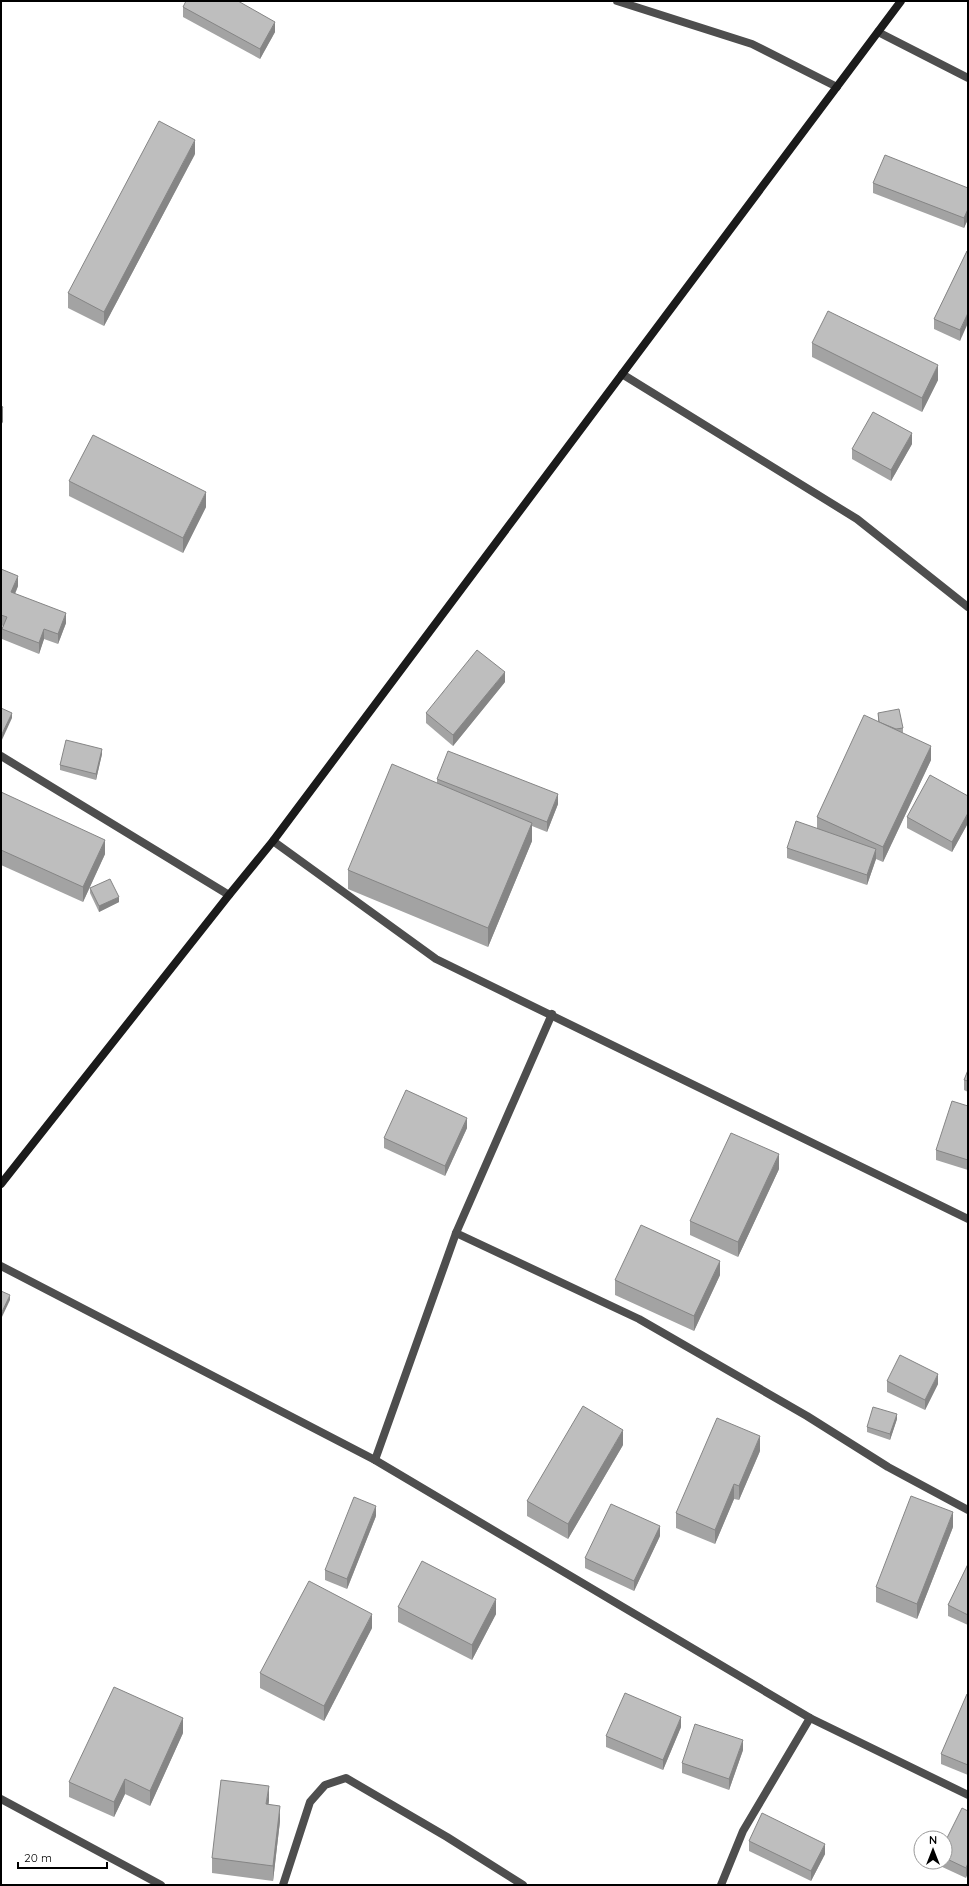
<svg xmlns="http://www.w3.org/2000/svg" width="969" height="1886" font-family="Quicksand,sans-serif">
<rect width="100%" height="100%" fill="#fff"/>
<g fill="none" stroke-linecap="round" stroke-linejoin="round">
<!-- street -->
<g stroke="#4e4e4e" stroke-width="8">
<polyline points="617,1 752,44 837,87"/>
<polyline points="878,32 968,78"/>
<polyline points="622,374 857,519 968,607"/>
<polyline points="1,756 229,895"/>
<polyline points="273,841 436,959 968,1219"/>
<polyline points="456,1233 639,1319 807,1416 888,1467 968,1510"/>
<polyline points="1,1266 375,1460 810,1718 968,1795"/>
<polyline points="375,1460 456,1233 552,1014"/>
<polyline points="1,1799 161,1885"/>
<polyline points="283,1885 310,1802 325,1785 346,1778 447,1837 523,1885"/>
<polyline points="721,1885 743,1831 810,1718"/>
</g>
<!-- secondary -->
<polyline stroke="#1b1b1b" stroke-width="8" points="1,1184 229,895 273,841 901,1"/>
</g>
<!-- wall -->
<g fill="#a3a3a3">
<polygon points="183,7 275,32 260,59 183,17"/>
<polygon points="195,154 104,326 68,308 68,293"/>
<polygon points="873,183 968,188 968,219 964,228 873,193"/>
<polygon points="967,251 960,341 934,329 934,319"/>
<polygon points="812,343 938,380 922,412 812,357"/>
<polygon points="912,444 891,481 852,459 852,449"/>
<polygon points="69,481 206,507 183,553 69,496"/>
<polygon points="1,569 18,586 15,594 66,623 58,644 44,639 39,654 2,639 2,629 3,626 1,625"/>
<polygon points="505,682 453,746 426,723 426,713"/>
<polygon points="878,713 903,728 903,733 931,760 883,862 876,859 867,885 787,858 787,848 817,829 817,817 878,721"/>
<polygon points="102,754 96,780 60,770 60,765"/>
<polygon points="437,779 558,804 547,832 532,826 532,841 488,947 348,889 348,870 437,783"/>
<polygon points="1,792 105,854 83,902 1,865"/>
<polygon points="968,796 968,823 952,852 907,828 907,817"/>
<polygon points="90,888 119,902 99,912 90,893"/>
<polygon points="968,1070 968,1092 964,1090 964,1080"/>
<polygon points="968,1106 968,1170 936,1160 936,1150"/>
<polygon points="467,1128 445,1176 384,1148 384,1138"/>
<polygon points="779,1169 738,1257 690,1235 690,1221"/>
<polygon points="720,1275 694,1331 615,1295 615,1280"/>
<polygon points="887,1381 938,1384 925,1410 887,1392"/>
<polygon points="897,1419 890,1440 867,1432 867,1427"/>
<polygon points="623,1445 568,1539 527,1516 527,1501"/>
<polygon points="760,1451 739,1500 734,1499 715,1544 676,1528 676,1513"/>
<polygon points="376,1516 347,1589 325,1580 325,1570"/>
<polygon points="953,1527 917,1619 876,1602 876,1587"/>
<polygon points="660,1536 634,1591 585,1568 585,1558"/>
<polygon points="968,1564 968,1625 948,1616 948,1605"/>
<polygon points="398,1607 496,1614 472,1660 398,1622"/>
<polygon points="372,1628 324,1721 260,1688 260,1673"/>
<polygon points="968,1694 968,1775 941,1764 941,1754"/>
<polygon points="681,1727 663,1770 606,1747 606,1736"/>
<polygon points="183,1733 150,1806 125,1794 114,1817 69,1797 69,1782"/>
<polygon points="743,1750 729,1790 682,1773 682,1763"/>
<polygon points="269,1801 268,1805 280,1821 273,1881 212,1873 212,1858"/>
<polygon points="968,1811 966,1878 938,1865 938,1862 945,1862 945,1842"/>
<polygon points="749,1841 825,1854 811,1881 749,1851"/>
</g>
<!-- shaded-wall -->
<g fill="#858585">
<polygon points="275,22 275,32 260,59 260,49"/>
<polygon points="195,140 195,154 104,326 104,312"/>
<polygon points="968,209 968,219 964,228 964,218"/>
<polygon points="968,313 968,323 960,341 960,330"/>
<polygon points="938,365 938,380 922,412 922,398"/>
<polygon points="3,407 3,422 1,425 1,410"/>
<polygon points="912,433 912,444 891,481 891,470"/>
<polygon points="206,492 206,507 183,553 183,538"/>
<polygon points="18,576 18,586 11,603 11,592"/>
<polygon points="66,613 66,623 58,644 58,634"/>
<polygon points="44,629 44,639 39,654 39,643"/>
<polygon points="505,672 505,682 453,746 453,735"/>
<polygon points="12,713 12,718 1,742 1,736"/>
<polygon points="931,746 931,760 883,862 883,847"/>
<polygon points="102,749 102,754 96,780 96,774"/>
<polygon points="558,794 558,804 547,832 547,822"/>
<polygon points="968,813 968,823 952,852 952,842"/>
<polygon points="532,823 532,841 488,947 488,928"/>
<polygon points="105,840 105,854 83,902 83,887"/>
<polygon points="876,849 876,859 867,885 867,875"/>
<polygon points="119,897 119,902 99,912 99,906"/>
<polygon points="467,1118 467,1128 445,1176 445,1166"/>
<polygon points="779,1154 779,1169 738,1257 738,1242"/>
<polygon points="720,1261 720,1275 694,1331 694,1316"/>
<polygon points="10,1295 10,1300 1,1319 1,1314"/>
<polygon points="938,1374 938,1384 925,1410 925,1400"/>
<polygon points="897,1414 897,1419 890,1440 890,1434"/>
<polygon points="623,1430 623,1445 568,1539 568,1524"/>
<polygon points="760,1436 760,1451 739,1500 739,1486"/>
<polygon points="734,1484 734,1499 715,1544 715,1530"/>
<polygon points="376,1506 376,1516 347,1589 347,1579"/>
<polygon points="953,1512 953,1527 917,1619 917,1604"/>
<polygon points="660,1526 660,1536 634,1591 634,1581"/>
<polygon points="496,1599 496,1614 472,1660 472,1645"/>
<polygon points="372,1614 372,1628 324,1721 324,1706"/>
<polygon points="681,1717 681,1727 663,1770 663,1760"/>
<polygon points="183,1718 183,1733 150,1806 150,1791"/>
<polygon points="743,1740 743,1750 729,1790 729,1779"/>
<polygon points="125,1779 125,1794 114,1817 114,1802"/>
<polygon points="269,1786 269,1801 266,1819 266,1804"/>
<polygon points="280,1806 280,1821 273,1881 273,1866"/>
<polygon points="825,1844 825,1854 811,1881 811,1871"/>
<polygon points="968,1863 968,1873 966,1878 966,1868"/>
</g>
<!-- building -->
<g fill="#bebebe" stroke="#858585">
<polygon points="186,1 238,1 275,22 260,49 183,7"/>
<polygon points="159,121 195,140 104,312 68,293"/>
<polygon points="885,155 968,188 968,209 964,218 873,183"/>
<polygon points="967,251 968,252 968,313 960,330 934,319"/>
<polygon points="828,311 938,365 922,398 812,343"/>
<polygon points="1,406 3,407 1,410"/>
<polygon points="873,412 912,433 891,470 852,449"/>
<polygon points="93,435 206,492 183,538 69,481"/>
<polygon points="1,569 18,576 11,592 66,613 58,634 44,629 39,643 2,629 7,617 1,615"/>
<polygon points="477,650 505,672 453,735 426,713"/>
<polygon points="1,708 12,713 1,736"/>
<polygon points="899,709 903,728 896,729 879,722 878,713"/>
<polygon points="864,715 931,746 883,847 817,817"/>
<polygon points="66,740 102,749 96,774 60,765"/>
<polygon points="448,751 558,794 547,822 437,779"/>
<polygon points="392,764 532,823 488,928 348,870"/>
<polygon points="930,775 968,796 968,813 952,842 907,817"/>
<polygon points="1,792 105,840 83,887 1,850"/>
<polygon points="796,821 876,849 867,875 787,848"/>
<polygon points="110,879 119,897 99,906 90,888"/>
<polygon points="968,1070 968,1081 964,1080"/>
<polygon points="406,1090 467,1118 445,1166 384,1138"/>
<polygon points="952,1101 968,1106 968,1160 936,1150"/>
<polygon points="731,1133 779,1154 738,1242 690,1221"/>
<polygon points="641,1225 720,1261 694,1316 615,1280"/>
<polygon points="1,1291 10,1295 1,1314"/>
<polygon points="900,1355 938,1374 925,1400 887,1381"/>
<polygon points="583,1406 623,1430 568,1524 527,1501"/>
<polygon points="873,1407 897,1414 890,1434 867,1427"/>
<polygon points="717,1418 760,1436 739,1486 734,1484 715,1530 676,1513"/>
<polygon points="911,1496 953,1512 917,1604 876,1587"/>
<polygon points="354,1497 376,1506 347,1579 325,1570"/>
<polygon points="611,1504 660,1526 634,1581 585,1558"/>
<polygon points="422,1561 496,1599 472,1645 398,1607"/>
<polygon points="968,1564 968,1615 948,1605"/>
<polygon points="309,1581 372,1614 324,1706 260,1673"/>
<polygon points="114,1687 183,1718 150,1791 125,1779 114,1802 69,1782"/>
<polygon points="625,1693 681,1717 663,1760 606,1736"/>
<polygon points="967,1694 968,1694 968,1765 941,1754"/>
<polygon points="695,1724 743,1740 729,1779 682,1763"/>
<polygon points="221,1780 269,1786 266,1804 280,1806 273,1866 212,1858"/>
<polygon points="962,1808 968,1811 968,1863 966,1868 945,1858 945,1842"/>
<polygon points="762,1813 825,1844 811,1871 749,1841"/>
</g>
<!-- border -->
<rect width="969" height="1886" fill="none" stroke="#000000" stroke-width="4"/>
<!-- north arrow -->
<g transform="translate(933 1850)"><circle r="19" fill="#ffffff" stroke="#999999"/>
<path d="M0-3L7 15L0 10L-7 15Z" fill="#000000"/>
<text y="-6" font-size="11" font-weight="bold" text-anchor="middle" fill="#000000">N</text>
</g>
<!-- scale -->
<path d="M18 1862v6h89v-6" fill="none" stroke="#000000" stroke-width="2"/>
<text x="24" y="1862" font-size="12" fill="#000000" stroke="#ffffff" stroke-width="3" paint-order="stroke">20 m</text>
</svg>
